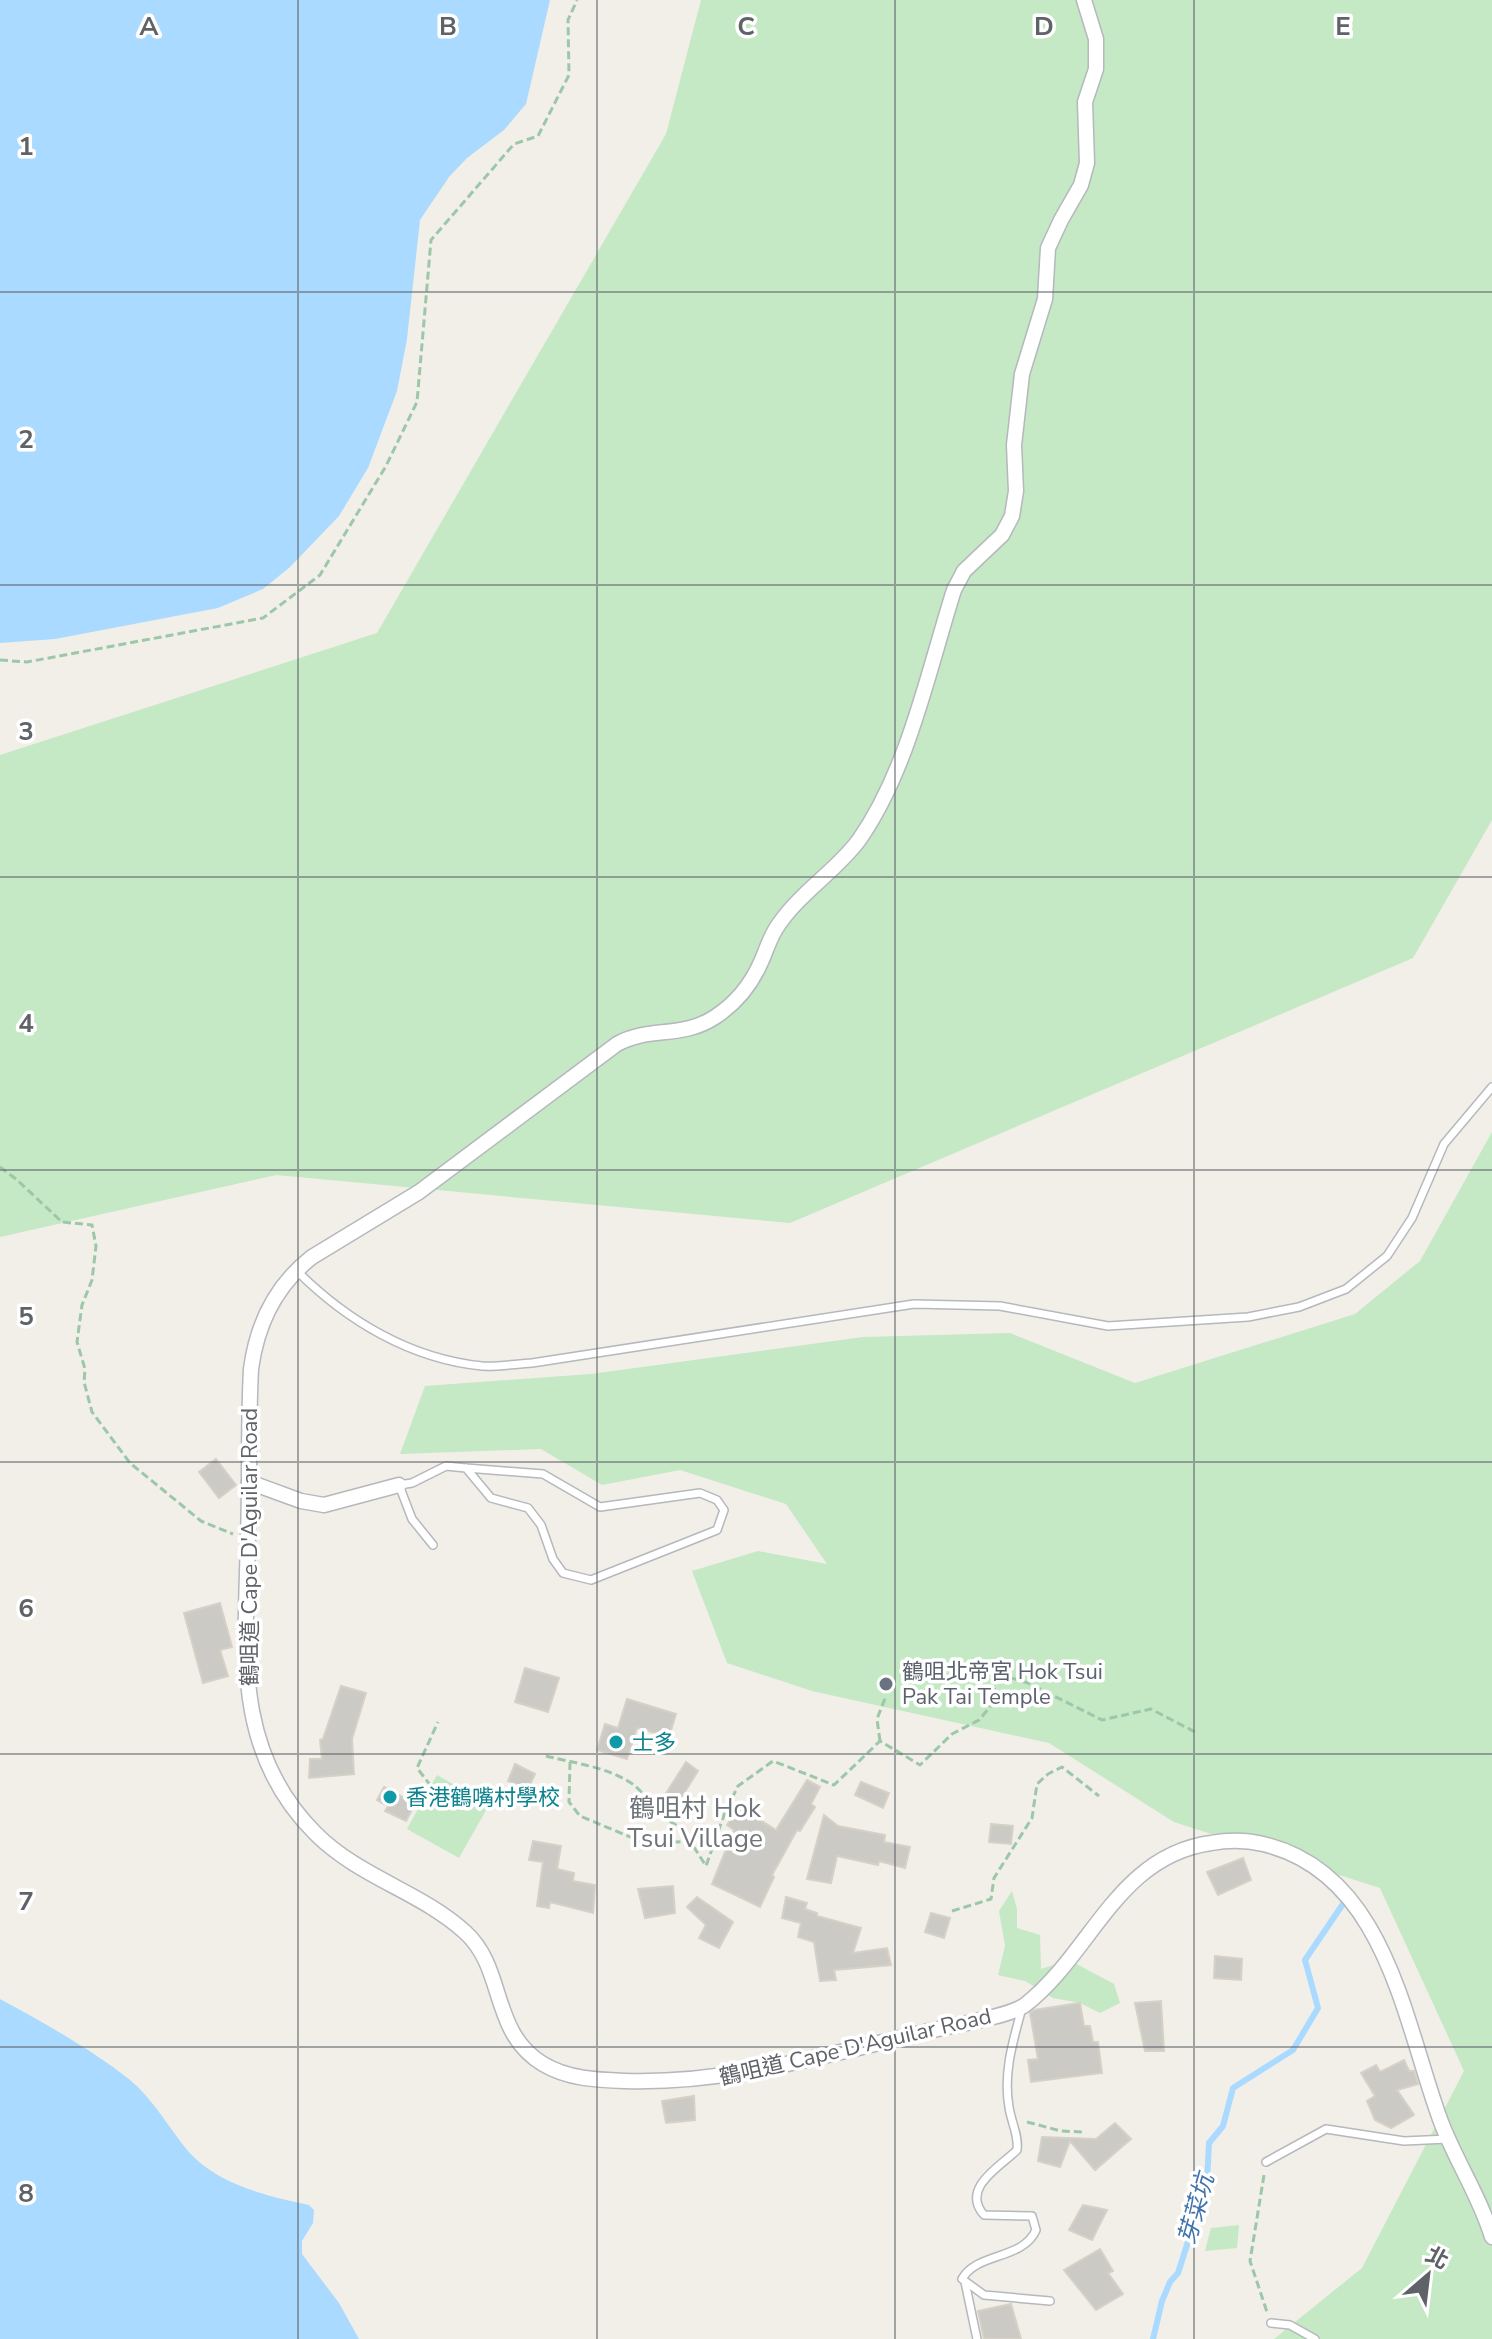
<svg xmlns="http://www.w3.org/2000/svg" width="1492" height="2339" font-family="'Nunito Sans','Noto Sans TC',sans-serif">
<rect width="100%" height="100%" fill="#f1efe8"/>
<!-- green -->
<g fill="#c5e8c5">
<polygon points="701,0 1492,0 1492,820 1413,958 790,1223 276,1175 0,1237 0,755 377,633 666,134"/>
<polygon points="1492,1132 1492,2339 1274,2339 1362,2268 1464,2071 1380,1888 1174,1822 1049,1743 812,1691 727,1663 692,1571 758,1551 827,1564 786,1504 680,1470 602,1485 541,1449 400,1454 425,1386 591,1374 863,1337 1010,1333 1135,1383 1355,1314 1420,1261"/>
<polygon points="437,1775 489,1805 459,1858 407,1829"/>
<polygon points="1012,1891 1017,1909 1017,1928 1040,1935 1041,1969 1069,1960 1114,1984 1120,2003 1100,2013 1080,2003 1053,1998 1025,1981 998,1975 1005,1946 999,1911"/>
<polygon points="1239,2225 1237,2248 1205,2251 1211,2228"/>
</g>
<!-- water -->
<g fill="#aadaff">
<polygon points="0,0 550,0 526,104 504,130 467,158 449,177 420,220 407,339 397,391 368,468 339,516 290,567 263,589 218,608 55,639 0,643"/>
<path d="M0 1999C41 2021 94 2051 130 2080 154 2100 168 2127 188 2151 218 2185 267 2196 309 2205L314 2210 313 2223 302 2241V2254L339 2303 359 2339H0Z"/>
</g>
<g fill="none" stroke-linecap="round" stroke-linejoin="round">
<!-- stream -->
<polyline stroke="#aadaff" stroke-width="6" points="1153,2339 1162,2301 1170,2282 1178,2273 1194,2223 1192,2203 1207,2182 1209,2143 1223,2126 1233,2088 1293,2050 1318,2008 1305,1960 1347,1898"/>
</g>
<!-- building -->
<g fill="#cccac5" stroke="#d6d1c6" stroke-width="2">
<polygon points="216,1459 236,1485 219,1498 199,1472"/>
<polygon points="220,1603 232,1647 220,1650 228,1676 203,1683 184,1613"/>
<polygon points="525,1668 559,1678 548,1712 515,1702"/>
<polygon points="341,1686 366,1693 352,1739 354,1774 309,1778 310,1759 322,1759 320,1740 323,1739"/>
<polygon points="627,1699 676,1714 669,1737 637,1728 627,1759 597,1750 605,1724 618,1728"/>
<polygon points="686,1762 698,1771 679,1801 665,1795"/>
<polygon points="515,1764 535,1774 528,1789 508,1781"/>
<polygon points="807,1780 820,1787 811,1804 815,1807 800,1831 797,1830 772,1875 774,1877 760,1907 712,1884 734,1830 727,1825 739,1807 776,1830"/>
<polygon points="861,1782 889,1793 883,1808 855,1795"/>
<polygon points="384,1787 415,1804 406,1821 385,1811 388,1806 377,1800"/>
<polygon points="824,1815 838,1826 885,1835 884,1842 910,1847 905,1868 879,1861 878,1865 837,1856 831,1883 807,1879"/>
<polygon points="991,1824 1013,1826 1011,1844 989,1842"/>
<polygon points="533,1841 561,1846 557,1869 574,1873 573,1881 595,1885 593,1913 550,1902 549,1908 537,1906 543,1862 529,1860"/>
<polygon points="1243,1858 1251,1880 1218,1895 1207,1872"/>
<polygon points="673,1886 675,1913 645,1918 638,1889"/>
<polygon points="697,1897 733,1922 719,1948 699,1938 706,1925 687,1907"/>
<polygon points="786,1897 807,1903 805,1909 817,1913 817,1916 861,1928 853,1953 887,1948 891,1965 834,1970 836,1980 820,1981 814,1942 798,1937 801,1923 782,1918"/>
<polygon points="931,1913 950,1918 944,1938 925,1932"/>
<polygon points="1215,1956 1242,1959 1241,1980 1214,1978"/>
<polygon points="1161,2001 1164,2051 1145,2051 1135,2003"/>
<polygon points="1080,2003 1084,2026 1090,2026 1093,2042 1098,2042 1102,2073 1031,2082 1028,2060 1038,2059 1030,2013 1034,2010"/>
<polygon points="1404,2060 1409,2071 1414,2071 1418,2084 1397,2090 1414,2115 1391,2128 1375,2120 1367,2101 1375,2096 1361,2073 1376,2065 1380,2072"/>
<polygon points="694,2096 695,2120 666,2123 662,2101"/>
<polygon points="1115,2123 1131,2139 1095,2170 1070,2141 1060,2167 1038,2161 1042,2137 1096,2139"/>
<polygon points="1083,2205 1107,2210 1092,2240 1069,2230"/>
<polygon points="1100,2249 1113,2271 1108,2273 1123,2294 1096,2310 1064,2270"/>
<polygon points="1011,2304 1021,2339 984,2339 978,2311"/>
</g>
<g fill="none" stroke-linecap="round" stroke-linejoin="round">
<!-- service casing -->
<g stroke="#b5b8bc" stroke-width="10">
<g id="service">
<path d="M297 1271C347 1321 411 1359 482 1366 498 1367 515 1364 532 1363L914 1304 1000 1306 1108 1326 1248 1317 1299 1307 1346 1289 1387 1256 1412 1218 1444 1144 1492 1087"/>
<polyline points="433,1545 412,1519 399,1485 412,1483 446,1466 466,1468 543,1474 600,1507 700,1493 717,1500 724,1510 717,1530 591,1580 563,1573 553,1559 541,1525 528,1508 491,1498 466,1468"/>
<path d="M1022 2008C1013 2041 1003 2073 1009 2107 1011 2122 1019 2135 1017 2150 1001 2166 960 2188 984 2215L1032 2216 1036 2230C1023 2260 977 2252 962 2279L984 2295 1050 2301"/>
<polyline points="1266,2162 1326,2129 1404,2141 1448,2139"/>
<polyline points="965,2282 977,2339"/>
<polyline points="1271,2323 1290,2325 1315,2339"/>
</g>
</g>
<!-- minor casing -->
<g stroke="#b5b8bc" stroke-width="17">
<g id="minor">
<path d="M1084 0 1096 39V69L1085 102 1087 163 1081 185 1061 220 1048 248 1045 299 1022 374 1014 445 1016 491 1012 516 1002 535 964 571 954 590C928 672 908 770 859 840 837 870 802 891 779 924 770 936 767 949 761 962 751 985 735 1004 715 1017 682 1039 649 1026 617 1044L419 1192 312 1257C276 1285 257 1324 251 1369 248 1425 250 1481 248 1537 246 1645 231 1750 316 1834 359 1877 421 1892 465 1932 506 1969 490 2032 543 2064 568 2079 597 2080 625 2081 728 2084 825 2055 925 2032 948 2026 1009 2017 1025 2005 1092 1953 1117 1856 1211 1843 1228 1840 1246 1840 1263 1844 1386 1873 1404 2022 1441 2122 1456 2161 1480 2197 1492 2237"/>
<polyline points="249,1482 301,1501 324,1505 399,1485"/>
</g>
</g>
<!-- path -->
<g stroke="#9cc7a9" stroke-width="3" stroke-dasharray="8 4" stroke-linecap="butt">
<polyline points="0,660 27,662 263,618 320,575 386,466 417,402 431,240 514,144 538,136 569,75 568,20 577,0"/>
<polyline points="0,1167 16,1179 62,1222 92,1225 96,1246 92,1280 82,1305 77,1342 85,1369 84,1382 92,1412 130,1463 201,1521 233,1534"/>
<polyline points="880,1741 877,1719 886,1696"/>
<path d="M546 1756C574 1763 607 1767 631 1783 644 1792 650 1805 662 1815 675 1827 677 1821 689 1840"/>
<polyline points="570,1762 569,1802 580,1816 647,1844 690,1841 706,1866 724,1815 738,1786 773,1761 834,1785 880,1741 920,1765 952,1734 979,1720 990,1707 998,1674 1028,1683 1102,1720 1151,1709 1195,1732"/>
<polyline points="431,1786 417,1768 438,1722"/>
<polyline points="952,1911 991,1899 994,1878 1032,1818 1037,1784 1048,1774 1062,1767 1099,1796"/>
<polyline points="1027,2122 1061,2131 1084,2132"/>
<polyline points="1264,2175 1250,2261 1267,2312"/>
</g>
<!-- service -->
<use href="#service" stroke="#fff" stroke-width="7"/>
<!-- minor -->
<use href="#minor" stroke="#fff" stroke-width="14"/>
</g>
<!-- grid -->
<path fill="none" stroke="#5f6368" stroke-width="2" stroke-opacity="0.55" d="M298 0V2339M597 0V2339M895 0V2339M1194 0V2339M0 292H1492M0 585H1492M0 877H1492M0 1170H1492M0 1462H1492M0 1754H1492M0 2047H1492"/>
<!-- markers -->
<circle fill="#6b7280" stroke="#fff" stroke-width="3" cx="886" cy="1684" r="8"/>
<g fill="#0f9aa8" stroke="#fff" stroke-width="3">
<circle cx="616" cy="1742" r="8"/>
<circle cx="390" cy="1797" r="8"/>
</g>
<g text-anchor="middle" stroke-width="7" stroke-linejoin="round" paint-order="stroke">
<!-- street labels -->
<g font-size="22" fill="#5f6368" stroke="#fff">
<text transform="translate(249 1547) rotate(-90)" y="8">鶴咀道 Cape D'Aguilar Road</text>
<text transform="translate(855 2046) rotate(-13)" y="8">鶴咀道 Cape D'Aguilar Road</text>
</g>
<!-- worship labels -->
<g font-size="22" fill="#5b616d" stroke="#fff" text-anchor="start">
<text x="902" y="1679">鶴咀北帝宮 Hok Tsui<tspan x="902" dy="25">Pak Tai Temple</tspan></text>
</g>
<!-- culture labels -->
<g font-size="22" fill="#0d838f" stroke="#fff" text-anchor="start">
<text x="632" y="1750">士多</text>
<text x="406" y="1805">香港鶴嘴村學校</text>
</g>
<!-- water labels -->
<g font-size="24" font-style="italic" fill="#4174aa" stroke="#fff">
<text transform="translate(1196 2209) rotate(-74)" y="8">芽菜坑</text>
</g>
<!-- quarter labels -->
<g font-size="26" fill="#70757a" stroke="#fff">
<text x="695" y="1817">鶴咀村 Hok<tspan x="695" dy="30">Tsui Village</tspan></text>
</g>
</g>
<g font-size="26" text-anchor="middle" font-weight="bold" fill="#5f6368" stroke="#fff" stroke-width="7" stroke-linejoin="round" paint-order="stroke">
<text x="149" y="35">A</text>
<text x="448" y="35">B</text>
<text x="746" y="35">C</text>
<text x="1044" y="35">D</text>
<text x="1343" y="35">E</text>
<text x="26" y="155">1</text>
<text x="26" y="448">2</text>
<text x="26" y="740">3</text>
<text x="26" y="1032">4</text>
<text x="26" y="1325">5</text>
<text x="26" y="1617">6</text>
<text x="26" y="1910">7</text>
<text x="26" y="2202">8</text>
</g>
<!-- north arrow -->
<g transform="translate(1428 2275) rotate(28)" stroke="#ffffff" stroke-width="6" paint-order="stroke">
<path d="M0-6L14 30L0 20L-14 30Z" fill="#5f6368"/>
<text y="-12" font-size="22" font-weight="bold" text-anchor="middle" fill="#5f6368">北</text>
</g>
</svg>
